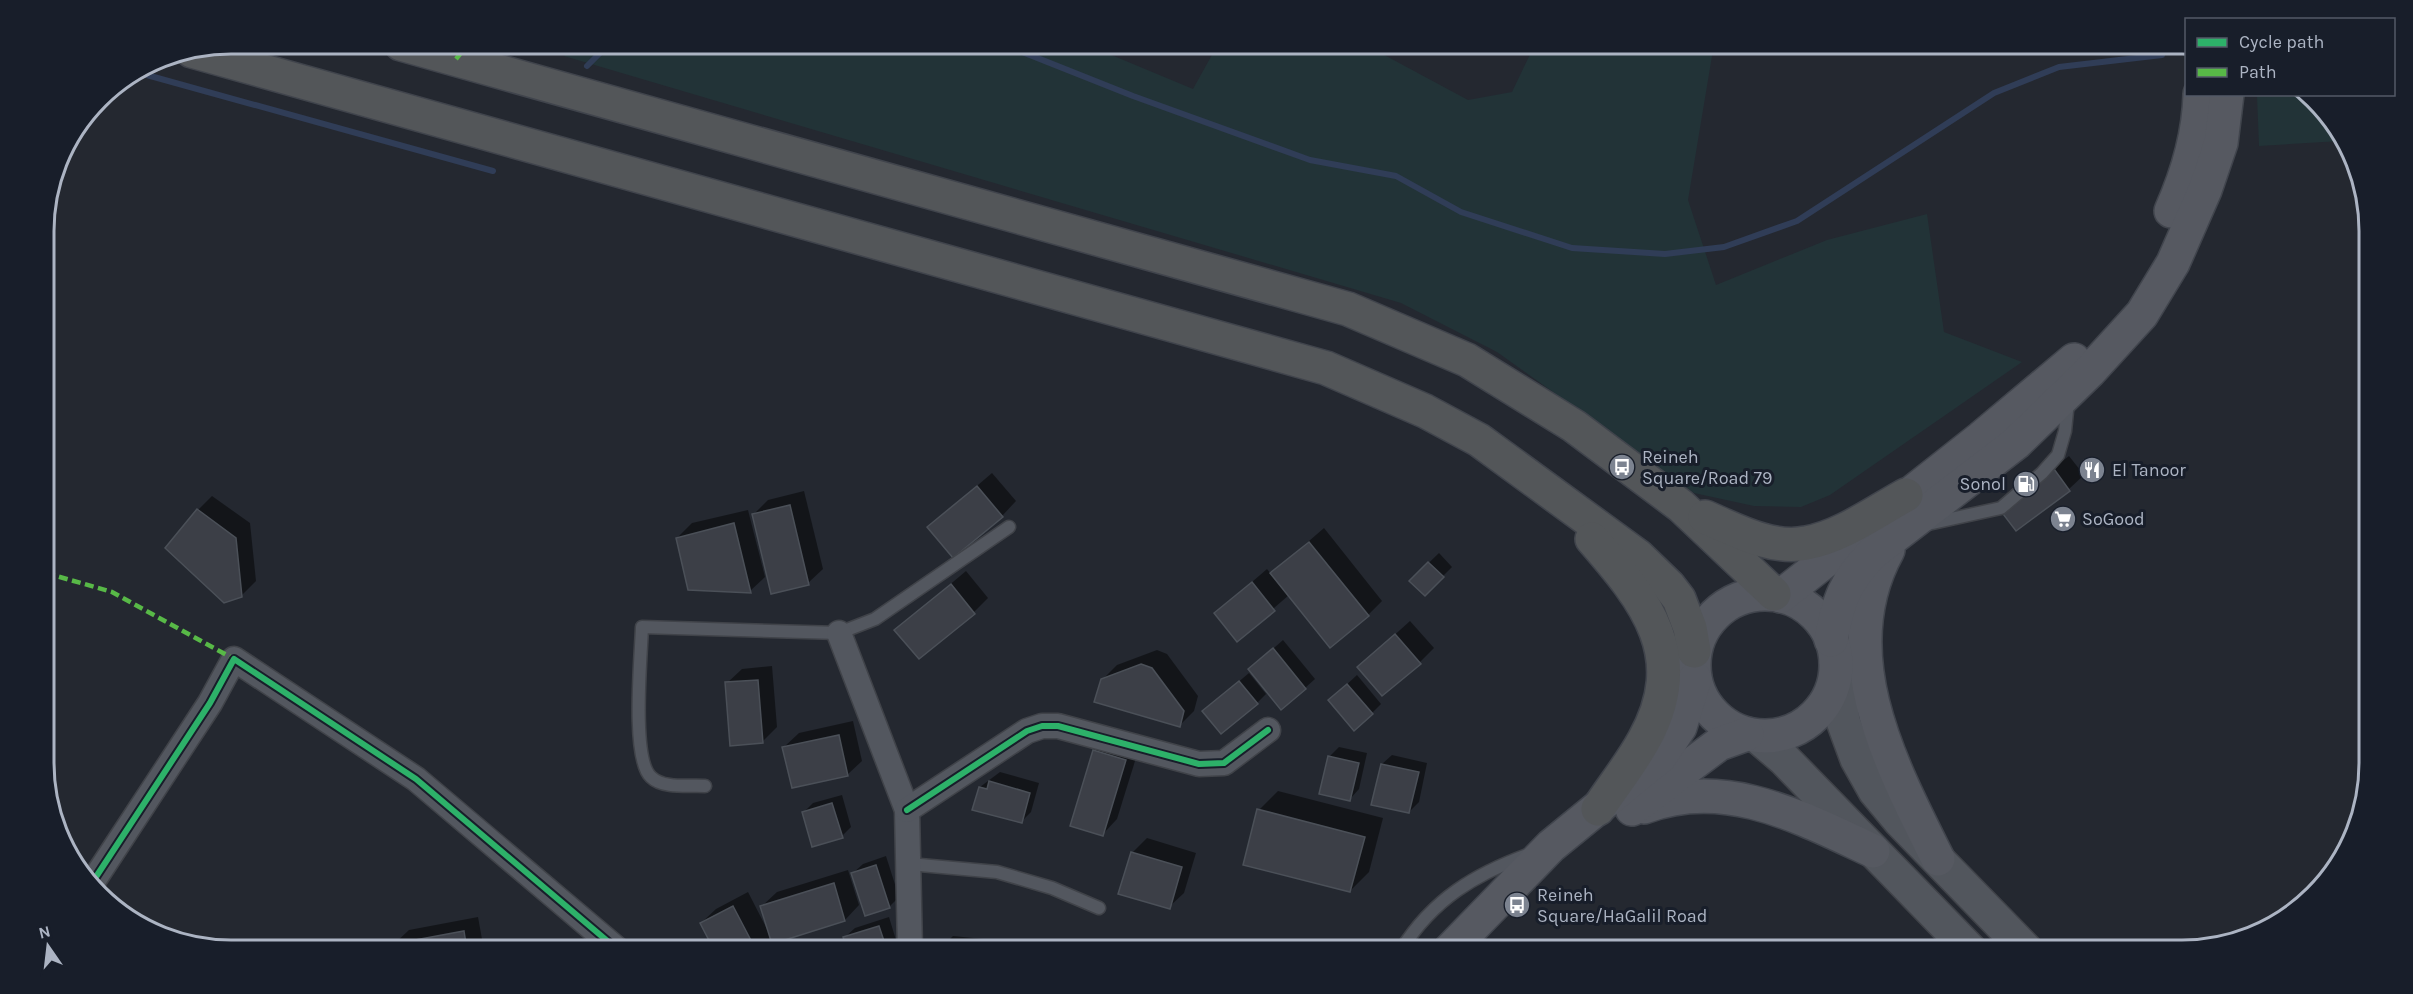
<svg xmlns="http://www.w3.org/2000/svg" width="2413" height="994" font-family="Karla,sans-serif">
<rect width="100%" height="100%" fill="#242830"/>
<!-- green -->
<g fill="#223337">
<polygon points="577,44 1085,44 1193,89 1218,44 1371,44 1375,50 1468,100 1512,92 1535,44 1714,44 1688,200 1716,285 1827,240 1927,214 1944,332 2022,362 1830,495 1801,507 1754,506 1694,493 1497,352 1401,303 564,56"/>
<polygon points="2257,95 2308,95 2330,117 2340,141 2259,146"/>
</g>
<!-- shadow -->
<g fill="#0007">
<polygon points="2069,456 2084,475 2069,489 2016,529 2016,496"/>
<polygon points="992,473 1016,501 1002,516 929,527"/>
<polygon points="804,491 823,569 808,583 753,515 768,500"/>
<polygon points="212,496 250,523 256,581 242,595 198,510"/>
<polygon points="748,510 765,577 750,591 677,538 692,523"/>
<polygon points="1324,528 1382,601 1368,615 1289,595 1237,640 1216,613 1267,569 1271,574"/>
<polygon points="1439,553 1452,567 1425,594 1411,580"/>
<polygon points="966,571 988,598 974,612 896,630"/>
<polygon points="1410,621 1434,648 1420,662 1359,667"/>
<polygon points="1283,640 1315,679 1305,688 1250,669"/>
<polygon points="1157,650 1167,654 1198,696 1194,711 1179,726 1102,680 1117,665"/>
<polygon points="772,666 777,727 762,742 727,683 742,669"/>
<polygon points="1249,673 1266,694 1257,703 1204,711"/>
<polygon points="1357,675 1381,704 1372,713 1330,700"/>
<polygon points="853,721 862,761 847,775 784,747 799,733"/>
<polygon points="1109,736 1140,745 1117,819 1103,834 1094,750"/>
<polygon points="1339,747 1367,753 1359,789 1350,799 1329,757"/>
<polygon points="1392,755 1427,763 1419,802 1409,812 1382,764"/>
<polygon points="1000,772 1039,783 1031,812 1021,822 980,787"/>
<polygon points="1278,791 1383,818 1369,872 1350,891 1259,810"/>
<polygon points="842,795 851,827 842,836 803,813 813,803"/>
<polygon points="1147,838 1196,853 1184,893 1169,907 1132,853"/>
<polygon points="886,856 899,897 889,907 853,873 863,864"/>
<polygon points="848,870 859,905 845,920 774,942 778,950 715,950 701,923 716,909 748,892 768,931 762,906 777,892"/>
<polygon points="478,917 484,950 395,950 394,944 409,930"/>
<polygon points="889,917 899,950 843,950 849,949 845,937 855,928"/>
<polygon points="953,936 1024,943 1023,950 939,950"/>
<polygon points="1291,939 1328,949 1328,950 1281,950"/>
</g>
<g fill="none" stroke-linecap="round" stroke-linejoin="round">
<!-- stream -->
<g stroke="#303d57" stroke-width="6">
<polyline points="1002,44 1133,96 1310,160 1396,176 1461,212 1572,248 1665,254 1724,247 1797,221 1994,93 2059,67 2162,55"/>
<polyline points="587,66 609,44"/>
<polyline points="136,72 493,171"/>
</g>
</g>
<!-- building -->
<g fill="#3c3f47" stroke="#4b5058" stroke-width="1.5">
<polygon points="2054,469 2070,491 2016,531 2000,510"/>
<polygon points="977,486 1003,517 953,558 927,527"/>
<polygon points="790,505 809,585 771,594 752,514"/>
<polygon points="197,509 236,538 242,597 224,603 165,548"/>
<polygon points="734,523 751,593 688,590 676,538"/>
<polygon points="1309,542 1369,616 1330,648 1270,573"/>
<polygon points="1428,562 1444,577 1425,596 1409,581"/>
<polygon points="1252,582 1275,611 1237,642 1214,613"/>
<polygon points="951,584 975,614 919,659 894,630"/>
<polygon points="1395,634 1421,664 1382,696 1357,667"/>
<polygon points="1273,648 1306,689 1281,710 1248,669"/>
<polygon points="1141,664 1152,668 1184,711 1180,727 1094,702 1101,679"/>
<polygon points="758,680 763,743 730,746 725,682"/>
<polygon points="1239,681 1258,704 1221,734 1202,711"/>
<polygon points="1347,684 1373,714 1354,731 1328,700"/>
<polygon points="839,735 848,776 792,788 782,747"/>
<polygon points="1093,750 1126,760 1103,836 1070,826"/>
<polygon points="1328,756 1359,763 1350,801 1319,794"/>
<polygon points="1381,764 1419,772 1409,813 1371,805"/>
<polygon points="989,781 1030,793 1022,823 972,810 979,787 987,789"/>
<polygon points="832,803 843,838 812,847 802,812"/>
<polygon points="1257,809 1365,837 1350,892 1243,865"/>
<polygon points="1131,852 1182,867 1170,909 1118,894"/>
<polygon points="876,865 890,908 865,916 851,873"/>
<polygon points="834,883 845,921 772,944 760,906"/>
<polygon points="733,906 756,950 714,950 700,923"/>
<polygon points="879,926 887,950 847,950 843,937"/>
<polygon points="464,931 467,950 394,950 393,944"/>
</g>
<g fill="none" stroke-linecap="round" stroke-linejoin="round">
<!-- lane casing -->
<g stroke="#404349" stroke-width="15">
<g id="lane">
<polyline points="1928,524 2001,508 2042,473 2058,455 2065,431 2068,401"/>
<path d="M705 786C689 785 663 789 651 777 631 759 641 656 642 627L839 633 875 619 1009 527"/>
<polyline points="909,864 997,872 1052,888 1099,908"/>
<path d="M1401 950C1433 899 1475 874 1530 854"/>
</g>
</g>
<!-- street casing -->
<g stroke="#404349" stroke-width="27">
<g id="street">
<polyline points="839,633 907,810 910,950"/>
<polyline points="907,810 1027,731 1042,726 1058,726 1199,764 1224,763 1268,730"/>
<polyline points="90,886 210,703 234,659 416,779 618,950"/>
</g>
</g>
<!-- secondary casing -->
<g stroke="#404349" stroke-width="36">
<g id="secondary">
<polyline points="1836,662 1843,721 1857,759 1875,791 1900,821 2026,950"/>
<polyline points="1757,736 1784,759 1970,950"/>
</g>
</g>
<!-- primary casing -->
<g stroke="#41454d" stroke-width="36">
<g id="primary">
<path d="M2171 211C2188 173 2199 136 2200 94"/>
<path d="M1888 550C1831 653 1891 765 1938 859"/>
<circle cx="1765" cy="665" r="71"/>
<polyline points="1781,596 1981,438 2074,360"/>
<path d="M1831 640C1838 601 1845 581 1873 553L2016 443 2089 372 2142 314 2173 263 2205 190 2221 143 2227 94"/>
<path d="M1644 807C1725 776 1800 817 1873 851"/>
<polyline points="1632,809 1719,744 1747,734"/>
<polyline points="1450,950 1551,846 1660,757 1680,727 1695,679"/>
</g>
</g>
<!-- highway casing -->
<g stroke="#40444c" stroke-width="36">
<g id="highway">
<polyline points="401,44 1348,309 1467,360 1574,426 1681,506 1774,594"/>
<polyline points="192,51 1326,368 1425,411 1479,440 1638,556 1669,586 1679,599 1690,628 1694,651"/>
<path d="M1705 517C1735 530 1772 550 1806 543 1841 537 1875 512 1906 495"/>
<path d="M1592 539C1646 601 1691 656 1644 740 1631 764 1613 786 1598 809"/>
</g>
</g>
<!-- lane -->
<use href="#lane" stroke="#53575f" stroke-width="12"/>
<!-- street -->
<use href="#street" stroke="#53575f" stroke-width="24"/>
<!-- secondary -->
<use href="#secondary" stroke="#52565d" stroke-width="33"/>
<!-- primary -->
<use href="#primary" stroke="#565961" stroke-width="33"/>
<!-- highway -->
<use href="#highway" stroke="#535659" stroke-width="33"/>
<!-- quiet -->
<g stroke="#58b947" stroke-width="4.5" stroke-dasharray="9 4.5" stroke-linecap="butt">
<polyline points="456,59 468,44"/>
<polyline points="46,573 112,592 234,659"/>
</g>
<!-- cycleway casing -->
<g stroke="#181e2a" stroke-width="10">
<g id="cycleway">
<polyline points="907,810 1027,731 1042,726 1058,726 1199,764 1224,763 1268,730"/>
<polyline points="90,886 210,703 234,659 416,779 618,950"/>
</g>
</g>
<!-- cycleway -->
<use href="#cycleway" stroke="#2db169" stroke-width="6"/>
</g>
<!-- icons -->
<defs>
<g id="bus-disc" transform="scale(1.35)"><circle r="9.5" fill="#7c8390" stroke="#181e2a"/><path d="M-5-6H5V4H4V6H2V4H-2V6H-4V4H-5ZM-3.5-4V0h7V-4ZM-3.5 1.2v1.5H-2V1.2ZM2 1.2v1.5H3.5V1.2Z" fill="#fff"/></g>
<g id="restaurant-disc" transform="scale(1.35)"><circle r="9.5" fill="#7c8390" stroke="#181e2a"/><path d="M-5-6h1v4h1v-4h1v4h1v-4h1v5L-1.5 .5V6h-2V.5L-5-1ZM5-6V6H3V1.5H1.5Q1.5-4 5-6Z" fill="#fff"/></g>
<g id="fuel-disc" transform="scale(1.35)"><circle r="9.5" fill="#7c8390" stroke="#181e2a"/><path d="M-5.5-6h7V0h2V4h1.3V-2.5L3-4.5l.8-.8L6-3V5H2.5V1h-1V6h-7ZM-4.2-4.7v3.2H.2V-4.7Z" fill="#fff"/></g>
<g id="supermarket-disc" transform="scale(1.35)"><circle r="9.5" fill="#7c8390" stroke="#181e2a"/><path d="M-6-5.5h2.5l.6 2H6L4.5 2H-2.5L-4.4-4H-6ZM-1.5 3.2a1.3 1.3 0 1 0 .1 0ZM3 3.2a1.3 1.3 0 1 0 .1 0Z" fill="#fff"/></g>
</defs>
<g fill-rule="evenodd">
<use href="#bus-disc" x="1622" y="467"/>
<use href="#restaurant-disc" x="2092" y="470"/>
<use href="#fuel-disc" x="2026" y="484"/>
<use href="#supermarket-disc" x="2063" y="519"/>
<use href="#bus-disc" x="1517" y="905"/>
</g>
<g text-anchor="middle" stroke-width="6" stroke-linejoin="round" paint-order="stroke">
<!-- poi labels -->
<g font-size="18" fill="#acb4c3" stroke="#181e2a" text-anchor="start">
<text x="1642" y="463">Reineh<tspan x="1642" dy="21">Square/Road 79</tspan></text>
<text x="2112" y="476">El Tanoor</text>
<text x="2006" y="490" text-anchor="end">Sonol</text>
<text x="2082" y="525">SoGood</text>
<text x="1537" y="901">Reineh<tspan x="1537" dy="21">Square/HaGalil Road</tspan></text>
</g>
</g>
<!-- crop -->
<path d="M0 0H2413V994H0ZM231 54H2182A177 177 0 0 1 2359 231V763A177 177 0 0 1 2182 940H231A177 177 0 0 1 54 763V231A177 177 0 0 1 231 54Z" fill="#181e2a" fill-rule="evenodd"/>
<path fill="none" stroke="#acb4c3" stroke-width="3" d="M231 54H2182A177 177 0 0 1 2359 231V763A177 177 0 0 1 2182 940H231A177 177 0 0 1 54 763V231A177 177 0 0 1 231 54Z"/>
<!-- legend -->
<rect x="2185" y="18" width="210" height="78" fill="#181e2a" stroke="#535a67" stroke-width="1.5"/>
<rect x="2197" y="38" width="30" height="9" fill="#2db169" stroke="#535a67" stroke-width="1.5"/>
<text x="2239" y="48" font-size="18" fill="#acb4c3">Cycle path</text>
<rect x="2197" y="68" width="30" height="9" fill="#58b947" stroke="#535a67" stroke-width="1.5"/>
<text x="2239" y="78" font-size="18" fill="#acb4c3">Path</text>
<!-- north arrow -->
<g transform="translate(48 946) rotate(346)" stroke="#181e2a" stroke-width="4.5" paint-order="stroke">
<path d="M0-4.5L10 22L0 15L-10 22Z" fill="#acb4c3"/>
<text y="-9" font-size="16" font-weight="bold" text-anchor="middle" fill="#acb4c3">N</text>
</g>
</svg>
